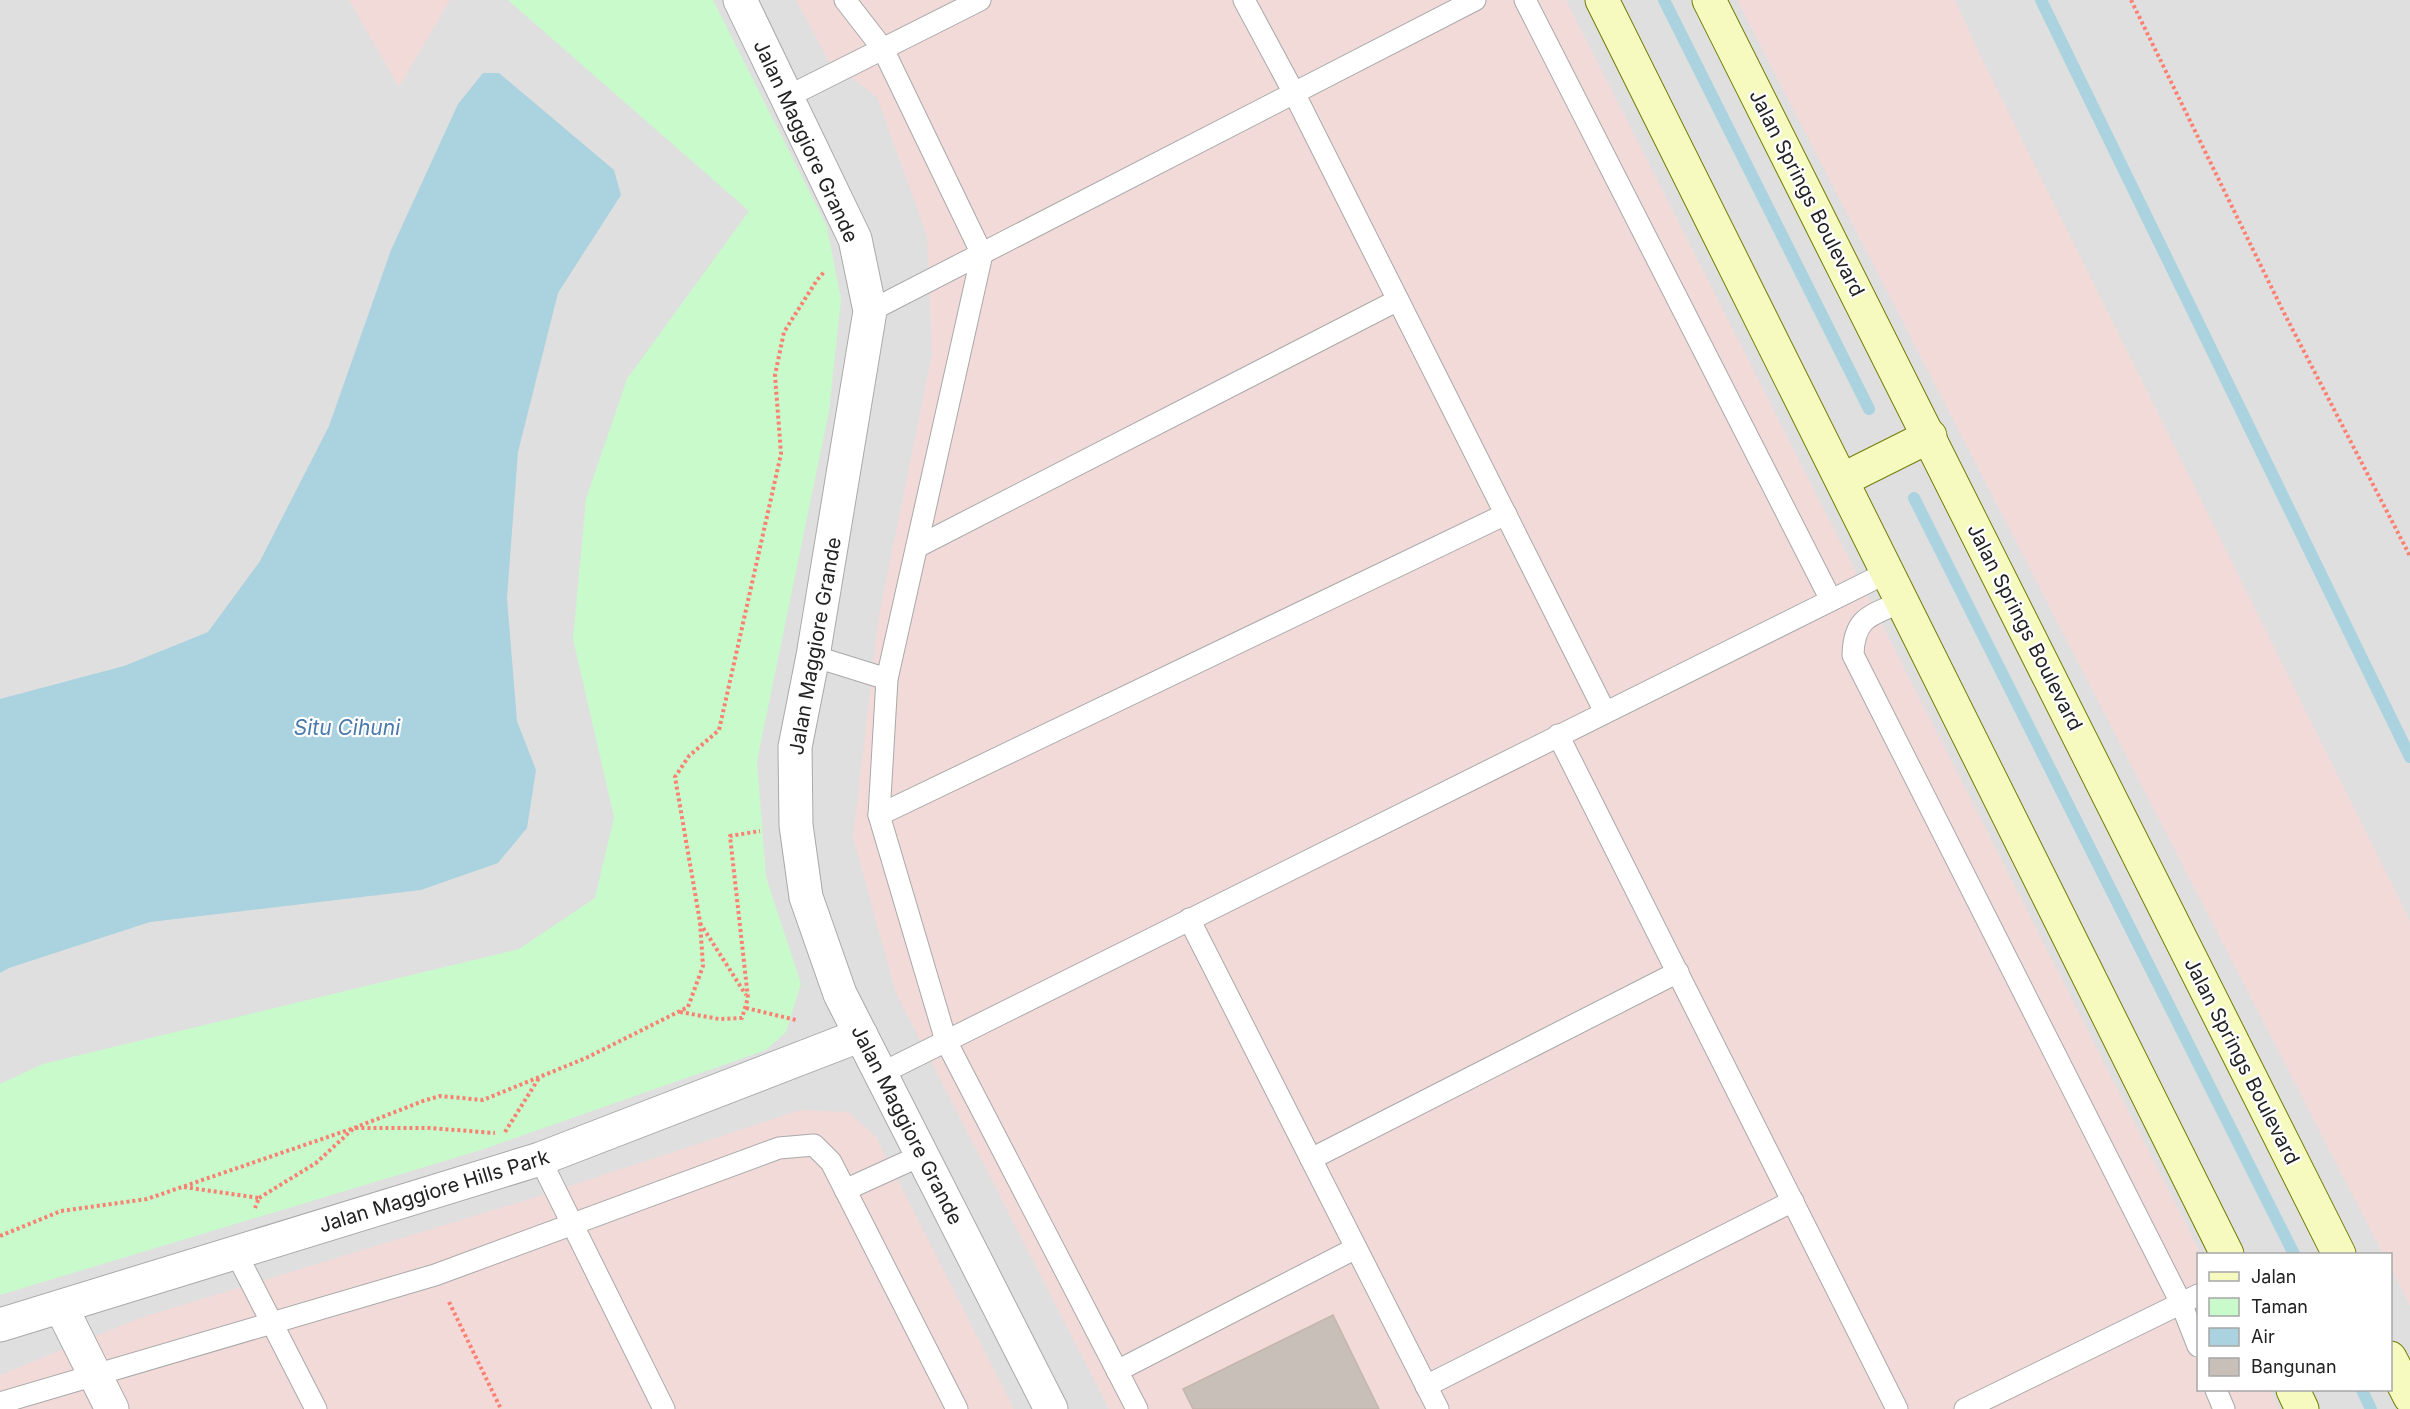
<svg xmlns="http://www.w3.org/2000/svg" width="2410" height="1409" font-family="Inter,sans-serif">
<rect width="100%" height="100%" fill="#f2efe9"/>
<!-- residential -->
<path fill="#e0dfdf" fill-rule="evenodd" d="M0 0H2410V1409H0ZM2198 1254H2390V1390H2198Z"/>
<!-- commercial -->
<g fill="#f2dad9">
<polygon points="349,0 450,0 399,87"/>
<polygon points="796,0 1566,0 2201,1254 2198,1254 2198,1390 2270,1390 2279,1409 1109,1409 896,993 853,837 879,616 932,354 927,236 877,97 828,60"/>
<polygon points="1737,0 1955,0 1980,55 2410,921 2410,1306 2391,1268 2390,1254 2383,1254"/>
<polygon points="801,1110 848,1112 876,1137 1014,1409 0,1409 0,1375 140,1318 533,1198"/>
</g>
<!-- park -->
<polygon fill="#c8facc" points="508,0 713,0 827,227 841,300 829,411 757,761 766,877 801,984 786,1032 766,1050 484,1149 0,1295 0,1084 43,1064 519,949 595,898 614,817 573,639 586,499 627,379 749,211"/>
<!-- water -->
<polygon fill="#aad3df" points="483,73 499,73 614,170 621,195 558,293 518,452 507,598 517,721 536,770 527,828 498,863 421,890 150,922 9,968 0,973 0,699 124,666 208,632 260,561 329,426 391,250 458,104"/>
<g fill="none" stroke-linecap="round" stroke-linejoin="round">
<!-- stream -->
<g stroke="#aad3df" stroke-width="12">
<polyline points="1664,0 1869,409"/>
<polyline points="2041,0 2410,757"/>
<polyline points="1914,498 2294,1254"/>
<polyline points="2362,1390 2371,1409"/>
</g>
</g>
<!-- building -->
<polygon fill="#c7bfb8" stroke="#c4b6ab" stroke-width="1.5" points="1333,1315 1379,1409 1193,1409 1183,1389"/>
<g fill="none" stroke-linecap="round" stroke-linejoin="round">
<!-- service casing -->
<g stroke="#a9a9a9" stroke-width="23">
<g id="service">
<polyline points="845,0 883,49 982,254 887,679 879,815 946,1041 1137,1409"/>
<polyline points="1244,0 1294,93 1605,712"/>
<polyline points="1525,0 1831,600"/>
<polyline points="787,97 980,0"/>
<polyline points="870,311 1475,0"/>
<polyline points="917,547 1398,300"/>
<path d="M1902 602C1871 615 1854 617 1853 655L2181 1303 2198 1346"/>
<polyline points="813,656 887,679"/>
<polyline points="1558,735 1897,1409"/>
<polyline points="879,815 1506,514"/>
<polyline points="1189,919 1438,1409"/>
<polyline points="880,1074 1888,572"/>
<polyline points="540,1159 664,1409"/>
<polyline points="1311,1159 1678,972"/>
<polyline points="845,1190 922,1155"/>
<polyline points="236,1253 316,1409"/>
<polyline points="1117,1371 1356,1248"/>
<polyline points="1426,1386 1793,1201"/>
<polyline points="2216,1390 2224,1409"/>
<polyline points="0,1403 435,1275 779,1148 814,1145 831,1162 957,1409"/>
<polyline points="1965,1409 2198,1295"/>
</g>
</g>
<!-- minor casing -->
<g stroke="#a9a9a9" stroke-width="35">
<g id="minor">
<polyline points="740,0 855,239 870,311 813,656 795,747 796,825 806,897 840,994 1051,1409"/>
<polyline points="61,1307 112,1409"/>
<polyline points="0,1325 540,1159 861,1035"/>
</g>
</g>
<!-- secondary casing -->
<g stroke="#707d05" stroke-width="35">
<g id="secondary">
<polyline points="1602,0 2227,1254"/>
<polyline points="1709,0 2339,1254"/>
<polyline points="1842,480 1930,436"/>
<polyline points="2390,1358 2410,1397"/>
<polyline points="2293,1390 2302,1409"/>
</g>
</g>
<!-- path -->
<g stroke="#fa8072" stroke-width="4" stroke-dasharray="3 3" stroke-linecap="butt">
<polyline points="2131,0 2283,311 2410,556"/>
<polyline points="700,923 746,995"/>
<polyline points="746,1008 796,1020"/>
<polyline points="680,1012 719,1019 742,1018 748,998 730,836 760,831"/>
<polyline points="505,1132 539,1078"/>
<polyline points="184,1187 259,1198 255,1208"/>
<polyline points="259,1198 316,1163 354,1128 430,1128 495,1133"/>
<polyline points="0,1236 61,1211 147,1199 354,1128 423,1101 440,1096 483,1100 586,1058 688,1007 703,966 700,922 675,777 689,756 719,730 781,454 775,375 784,332 817,280 825,271"/>
<polyline points="449,1302 501,1409"/>
</g>
<!-- service -->
<use href="#service" stroke="#fff" stroke-width="21"/>
<!-- minor -->
<use href="#minor" stroke="#fff" stroke-width="33"/>
<!-- secondary -->
<use href="#secondary" stroke="#f7fabf" stroke-width="33"/>
</g>
<g text-anchor="middle" stroke-width="4.5" stroke-linejoin="round" paint-order="stroke">
<!-- street labels -->
<g font-size="20" fill="#222" stroke="#fff">
<text transform="translate(806 141) rotate(65)" y="7">Jalan Maggiore Grande</text>
<text transform="translate(1807 193) rotate(63)" y="7">Jalan Springs Boulevard</text>
<text transform="translate(2025 627) rotate(63)" y="7">Jalan Springs Boulevard</text>
<text transform="translate(815 646) rotate(-80)" y="7">Jalan Maggiore Grande</text>
<text transform="translate(2242 1061) rotate(63)" y="7">Jalan Springs Boulevard</text>
<text transform="translate(907 1125) rotate(63)" y="7">Jalan Maggiore Grande</text>
<text transform="translate(434 1191) rotate(-17)" y="7">Jalan Maggiore Hills Park</text>
</g>
<!-- water labels -->
<g font-size="21" font-style="italic" fill="#4a7aab" stroke="#fff">
<text x="347" y="735">Situ Cihuni</text>
</g>
</g>
<!-- legend -->
<rect x="2197" y="1253" width="195" height="138" fill="#ffffff" stroke="#a7a7a7" stroke-width="1.5"/>
<rect x="2209" y="1272" width="30" height="9" fill="#f7fabf" stroke="#a7a7a7" stroke-width="1.5"/>
<text x="2251" y="1283" font-size="18" fill="#222222">Jalan</text>
<rect x="2209" y="1298" width="30" height="18" fill="#c8facc" stroke="#a7a7a7" stroke-width="1.5"/>
<text x="2251" y="1313" font-size="18" fill="#222222">Taman</text>
<rect x="2209" y="1328" width="30" height="18" fill="#aad3df" stroke="#a7a7a7" stroke-width="1.5"/>
<text x="2251" y="1343" font-size="18" fill="#222222">Air</text>
<rect x="2209" y="1358" width="30" height="18" fill="#c7bfb8" stroke="#a7a7a7" stroke-width="1.5"/>
<text x="2251" y="1373" font-size="18" fill="#222222">Bangunan</text>
</svg>
